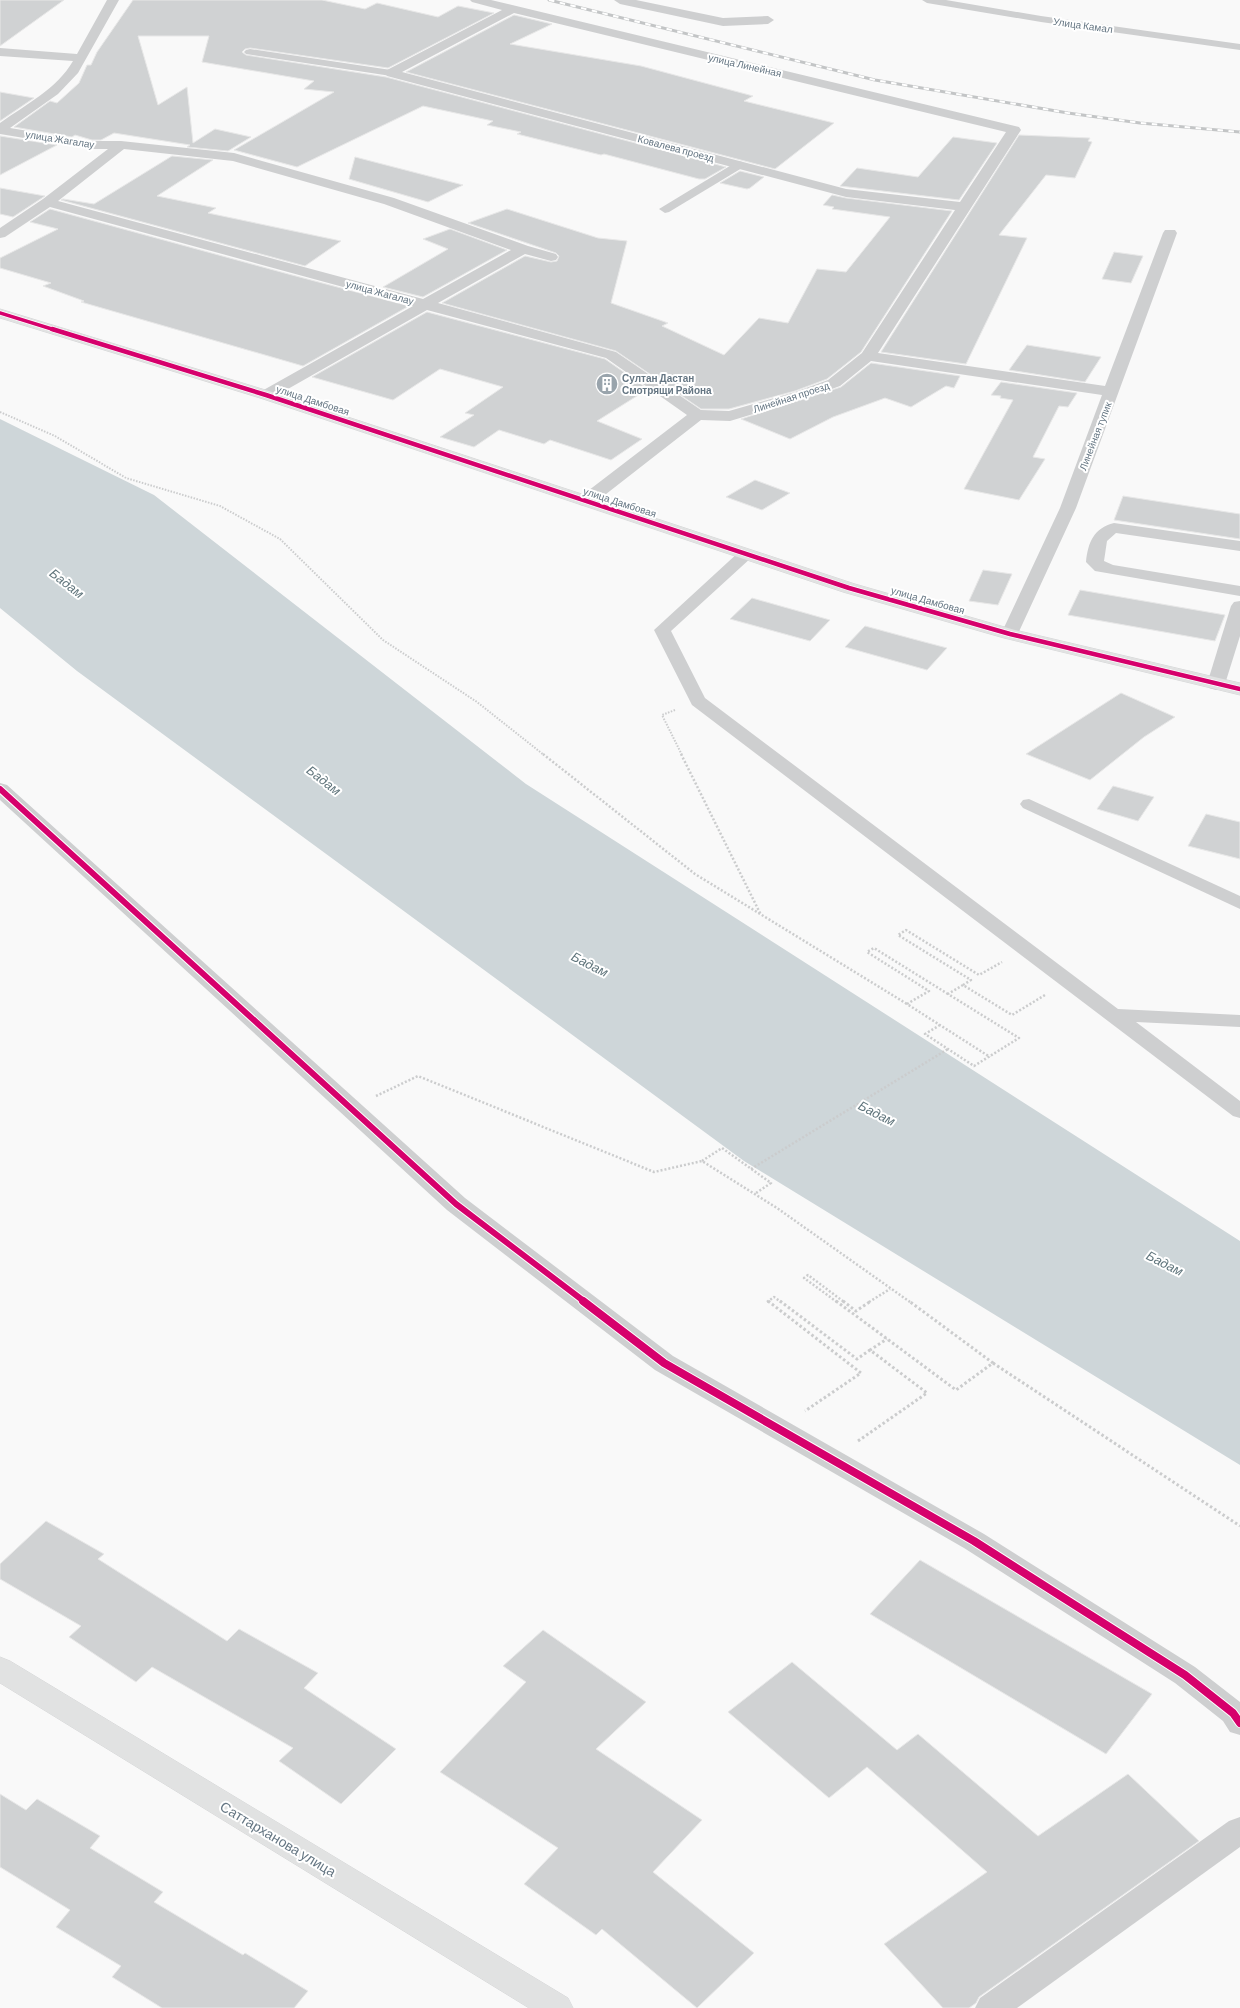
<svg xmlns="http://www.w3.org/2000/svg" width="1240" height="2008" font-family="Barlow,sans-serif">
<rect width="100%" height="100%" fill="#f9f9f9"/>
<!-- water -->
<polygon fill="#ced6d9" points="0,419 154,495 526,784 1240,1241 1240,1465 744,1161 77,671 0,608"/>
<!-- building -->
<g fill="#d0d2d3" stroke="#e8e8e8">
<polygon points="0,0 64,0 0,46"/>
<polygon points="133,0 322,0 365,9 377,3 438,17 458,6 494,13 388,68 250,48 245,49 242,52 246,55 386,77 726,167 705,179 699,179 604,154 601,155 517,134 521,132 487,125 493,121 423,106 297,167 234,150 334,92 304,89 314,81 202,62 209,36 138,36 158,105 187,87 193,143 215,129 251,137 228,151 187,147 190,145 114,133 101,140 92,140 75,135 72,137 14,127 50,101 57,103 79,83 87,65 91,65 97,52"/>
<polygon points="514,15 552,24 510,44 641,66 753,96 744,101 834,123 775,169 406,72"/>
<polygon points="0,92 34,98 0,121"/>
<polygon points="1019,135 1090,138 1088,141 1092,142 1075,178 1046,175 999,235 1027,238 966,364 881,352"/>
<polygon points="0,136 57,145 0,175"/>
<polygon points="953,137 997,143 959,200 840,186 857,168 918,177"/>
<polygon points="172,156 213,160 157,196 216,208 208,213 341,241 305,266 61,200 63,199 94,204"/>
<polygon points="355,157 463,185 428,202 349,179"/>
<polygon points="740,171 764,177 750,188 747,189 720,183"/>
<polygon points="0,188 45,196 13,217 0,214"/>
<polygon points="832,195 846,198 952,211 861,352 827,379 795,391 729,409 701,409 616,351 442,303 525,256 551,262 557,261 559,256 556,253 468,223 507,209 598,238 627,241 611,303 668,323 662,326 724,355 759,318 788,323 817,269 846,272 890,217 832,209 834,207 823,205"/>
<polygon points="50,209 292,275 409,306 303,366 81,302 84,301 43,286 51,283 0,268 0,258 58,229 30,222"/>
<polygon points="450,229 507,250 423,297 383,287 448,249 423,239"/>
<polygon points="1114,252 1143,256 1131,283 1102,279"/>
<polygon points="427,312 605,359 648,389 597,421 642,439 611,460 550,440 544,444 499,430 474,447 440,437 474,415 465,413 503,387 440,369 393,400 312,377"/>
<polygon points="1027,345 1101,357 1085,382 1009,370"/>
<polygon points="871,363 960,376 954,388 946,386 911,407 885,398 833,417 790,439 741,419 841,387"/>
<polygon points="1001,382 1077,393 1068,407 1059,406 1033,457 1045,459 1019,500 964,489 1013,400 1000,398 1001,396 991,395"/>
<polygon points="755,480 790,493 762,510 726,497"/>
<polygon points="1123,496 1240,514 1240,539 1114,520"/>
<polygon points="983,570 1012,574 998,605 969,601"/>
<polygon points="1080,590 1225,615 1215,641 1068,615"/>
<polygon points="752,598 830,620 810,641 730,619"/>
<polygon points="865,626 913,639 947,648 927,670 845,647"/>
<polygon points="1121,693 1175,717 1144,737 1090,780 1026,754"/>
<polygon points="1113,786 1154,797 1138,821 1097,809"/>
<polygon points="1206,814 1240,822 1240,859 1188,846"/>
<polygon points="46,1521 104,1554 98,1559 227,1641 239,1629 318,1673 304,1688 396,1749 341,1804 279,1761 293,1748 152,1667 136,1682 69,1637 81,1626 0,1579 0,1564"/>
<polygon points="920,1560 1152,1694 1106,1754 870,1614"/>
<polygon points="543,1630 646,1702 596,1749 702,1820 653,1872 754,1953 697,2008 602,1929 596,1935 524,1884 558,1848 440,1772 526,1682 503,1666"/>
<polygon points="792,1662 897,1750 918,1734 1038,1836 1128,1774 1199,1841 979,1997 976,2003 969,2008 943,2008 884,1944 987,1872 867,1767 829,1798 728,1712"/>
<polygon points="0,1794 26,1810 37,1799 100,1836 90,1848 163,1892 154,1902 243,1955 245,1953 308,1991 294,2008 162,2008 112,1977 121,1966 56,1927 70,1910 0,1867"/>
</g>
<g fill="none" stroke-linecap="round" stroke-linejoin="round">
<!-- secondary casing -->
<g stroke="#d5d6d7" stroke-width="1">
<g id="secondary">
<polygon points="0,309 272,392 855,584 1015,630 1240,683 1240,695 1004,638 843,592 260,398 0,318"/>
<polygon points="0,1657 10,1661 568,1998 573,2008 529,2008 0,1683"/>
</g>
</g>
<!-- path-far2 -->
<g stroke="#cbcccd" stroke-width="2" stroke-dasharray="1.5 1.5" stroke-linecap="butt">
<polyline points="0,412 55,436 126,478 220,506 280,539 383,640 477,702 544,755"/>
<polyline points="675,710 662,715 682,755"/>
</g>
<!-- path-far1 -->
<g stroke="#cbcccd" stroke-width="2.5" stroke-dasharray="2 2" stroke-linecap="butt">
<polyline points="543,754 695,874 907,1004"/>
<polyline points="681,754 761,915"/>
<polyline points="963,985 971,980 898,935 906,930 979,975 1002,962"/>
<polyline points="948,994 874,948 867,952 929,991 907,1004 990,1057"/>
<polyline points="940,1025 925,1034 974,1066 1019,1038 948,994 963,985 1012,1015 1045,995"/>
<polyline points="376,1096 418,1076 654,1172 702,1161 777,1208 910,1302"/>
<polyline points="702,1161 722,1148 771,1183 756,1193"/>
<polyline points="751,1169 948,1049"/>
<polyline points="767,1302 774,1297 781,1302"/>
<polyline points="837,1302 804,1278 808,1275 844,1302"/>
<polyline points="869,1302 890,1289"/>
</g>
<!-- path -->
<g stroke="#cbcccd" stroke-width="3" stroke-dasharray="2.5 2.5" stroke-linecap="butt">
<polyline points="768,1301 861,1373 805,1411"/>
<polyline points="780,1301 857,1359 870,1350"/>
<polyline points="836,1301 956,1390 993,1363 909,1301"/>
<polyline points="843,1301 856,1311 871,1301"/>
<polyline points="993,1363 1240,1526"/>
<polyline points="858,1441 927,1393 870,1350 887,1339"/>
</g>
<!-- lane -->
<g fill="#cecfd0" fill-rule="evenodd">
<polygon points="922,0 946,0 1041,16 1240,44 1240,50 1041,22 927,3"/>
<polygon points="250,49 391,70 397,73 391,76 246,54 244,52 246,50"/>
<polygon points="738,161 742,162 744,165 742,168 669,212 665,213 659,209"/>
<polygon points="746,549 752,551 754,554 752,557 671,631 705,698 1118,1009 1240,1015 1240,1027 1136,1022 1240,1101 1240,1118 1233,1116 692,705 654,630 740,551"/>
<polygon points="1029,799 1240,896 1240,909 1023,808 1020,804 1023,800"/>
</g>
<!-- street -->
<g fill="#cecfd0" fill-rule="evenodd">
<path d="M107 0H119L78 73 58 94 10 128 90 141H121L234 153 394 198 528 246 556 254 558 257 556 260 551 261 525 254 438 303 616 352 701 410 729 411 795 392 828 380 862 353 955 210 846 197 387 76 385 73 387 70 502 10 472 2 470 0H491L1019 127 1021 130 878 353 1105 386 1163 233 1165 230H1175L1177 233 1076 508 1016 638 1010 639 1004 638 1001 634 1060 508 1102 395 871 361 840 386 807 398 730 421 701 420 592 505 586 506 580 505 578 501 580 497 687 415 606 358 427 310 272 398H260L258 395 260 392 413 306 50 207 5 237 0 238V228L43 199 108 149H90L0 134V123C25 105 57 89 73 61L0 56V48L77 54ZM514 13 1006 132 960 202 846 189 402 72ZM124 149 233 161 384 204 511 250 423 299 58 201Z"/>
<polygon points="614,0 636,0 723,18 768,16 774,20 768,24 723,26 620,4"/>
<path d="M1114 523 1240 541V551L1116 533 1107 541 1104 561 1113 565 1240 586V596L1095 571 1086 562C1088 542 1094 528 1114 523Z"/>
<polygon points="1240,601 1240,636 1225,684 1223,688 1216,690 1209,688 1207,684 1231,606 1234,602"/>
<polygon points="0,783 7,785 465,1198 673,1356 984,1534 1195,1667 1240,1702 1240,1735 1230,1732 1223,1721 1175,1683 964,1548 655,1370 447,1210 0,800"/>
<polygon points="1240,1817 1240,1847 1017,2008 975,2008 980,1998 1229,1821"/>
</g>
<!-- secondary -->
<use href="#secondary" fill="#e1e2e2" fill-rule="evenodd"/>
<!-- rail casing -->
<g stroke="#c3c5c6" stroke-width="3">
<polyline id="rail" points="549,0 875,80 1068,113 1140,123 1240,132"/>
</g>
<!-- rail -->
<use href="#rail" stroke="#fff" stroke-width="2" stroke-dasharray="5.5" stroke-linecap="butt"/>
<!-- cycleway-far3 casing -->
<g stroke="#fff" stroke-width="5">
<polyline id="cycleway-far3" points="0,313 55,330"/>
</g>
<!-- cycleway-far2 casing -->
<g stroke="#fff" stroke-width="6">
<polyline id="cycleway-far2" points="52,329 266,395 849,588 1010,634 1240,689"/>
</g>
<!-- cycleway-far1 casing -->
<g stroke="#fff" stroke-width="8">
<polyline id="cycleway-far1" points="0,789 456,1204 585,1302"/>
</g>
<!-- cycleway casing -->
<g stroke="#fff" stroke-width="10">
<polyline id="cycleway" points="583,1301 664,1363 974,1541 1185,1675 1233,1713 1240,1723"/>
</g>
<!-- cycleway-far3 -->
<use href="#cycleway-far3" stroke="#d6006c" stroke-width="3.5"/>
<!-- cycleway-far2 -->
<use href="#cycleway-far2" stroke="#d6006c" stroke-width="4.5"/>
<!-- cycleway-far1 -->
<use href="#cycleway-far1" stroke="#d6006c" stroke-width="6"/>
<!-- cycleway -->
<use href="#cycleway" stroke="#d6006c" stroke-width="8"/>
</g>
<!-- icons -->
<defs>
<g id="building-disc" transform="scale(1.15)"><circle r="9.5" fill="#99a4ac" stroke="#fff"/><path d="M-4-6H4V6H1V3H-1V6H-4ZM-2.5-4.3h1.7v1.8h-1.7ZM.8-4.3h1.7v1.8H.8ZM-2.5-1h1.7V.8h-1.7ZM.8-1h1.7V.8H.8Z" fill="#fff"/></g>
</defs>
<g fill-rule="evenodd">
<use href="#building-disc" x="607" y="384"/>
</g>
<g text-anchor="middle" stroke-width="4" stroke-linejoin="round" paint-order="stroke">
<!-- far-street labels -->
<g font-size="10" fill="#657683" stroke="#fff">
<text transform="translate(1083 25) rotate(8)" y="4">Улица Камал</text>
<text transform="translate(745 65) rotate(13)" y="4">улица Линейная</text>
<text transform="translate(60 139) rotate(9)" y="4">улица Жагалау</text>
<text transform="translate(676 148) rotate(15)" y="4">Ковалева проезд</text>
<text transform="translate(380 292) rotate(15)" y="4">улица Жагалау</text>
<text transform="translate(791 397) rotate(-18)" y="4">Линейная проезд</text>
<text transform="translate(313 400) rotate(18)" y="4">улица Дамбовая</text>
<text transform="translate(1095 436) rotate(-69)" y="4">Линейная тупик</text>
<text transform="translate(620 502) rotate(18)" y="4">улица Дамбовая</text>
<text transform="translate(928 600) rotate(16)" y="4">улица Дамбовая</text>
</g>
<!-- far-poi labels -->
<g font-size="10" font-weight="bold" fill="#657683" stroke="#fff" text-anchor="start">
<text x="622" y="382">Султан Дастан<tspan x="622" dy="12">Смотрящи Района</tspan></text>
</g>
<!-- water labels -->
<g font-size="13" font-style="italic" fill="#60757c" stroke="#fff">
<text transform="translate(67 583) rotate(38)" y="5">Бадам</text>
<text transform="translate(324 780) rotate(38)" y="5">Бадам</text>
<text transform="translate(590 964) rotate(27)" y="5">Бадам</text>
<text transform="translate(877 1113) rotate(27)" y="5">Бадам</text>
<text transform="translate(1165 1263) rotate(27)" y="5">Бадам</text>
</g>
<!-- near-street labels -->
<g font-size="14" fill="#657683" stroke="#fff">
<text transform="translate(278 1839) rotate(31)" y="5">Саттарханова улица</text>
</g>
</g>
</svg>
